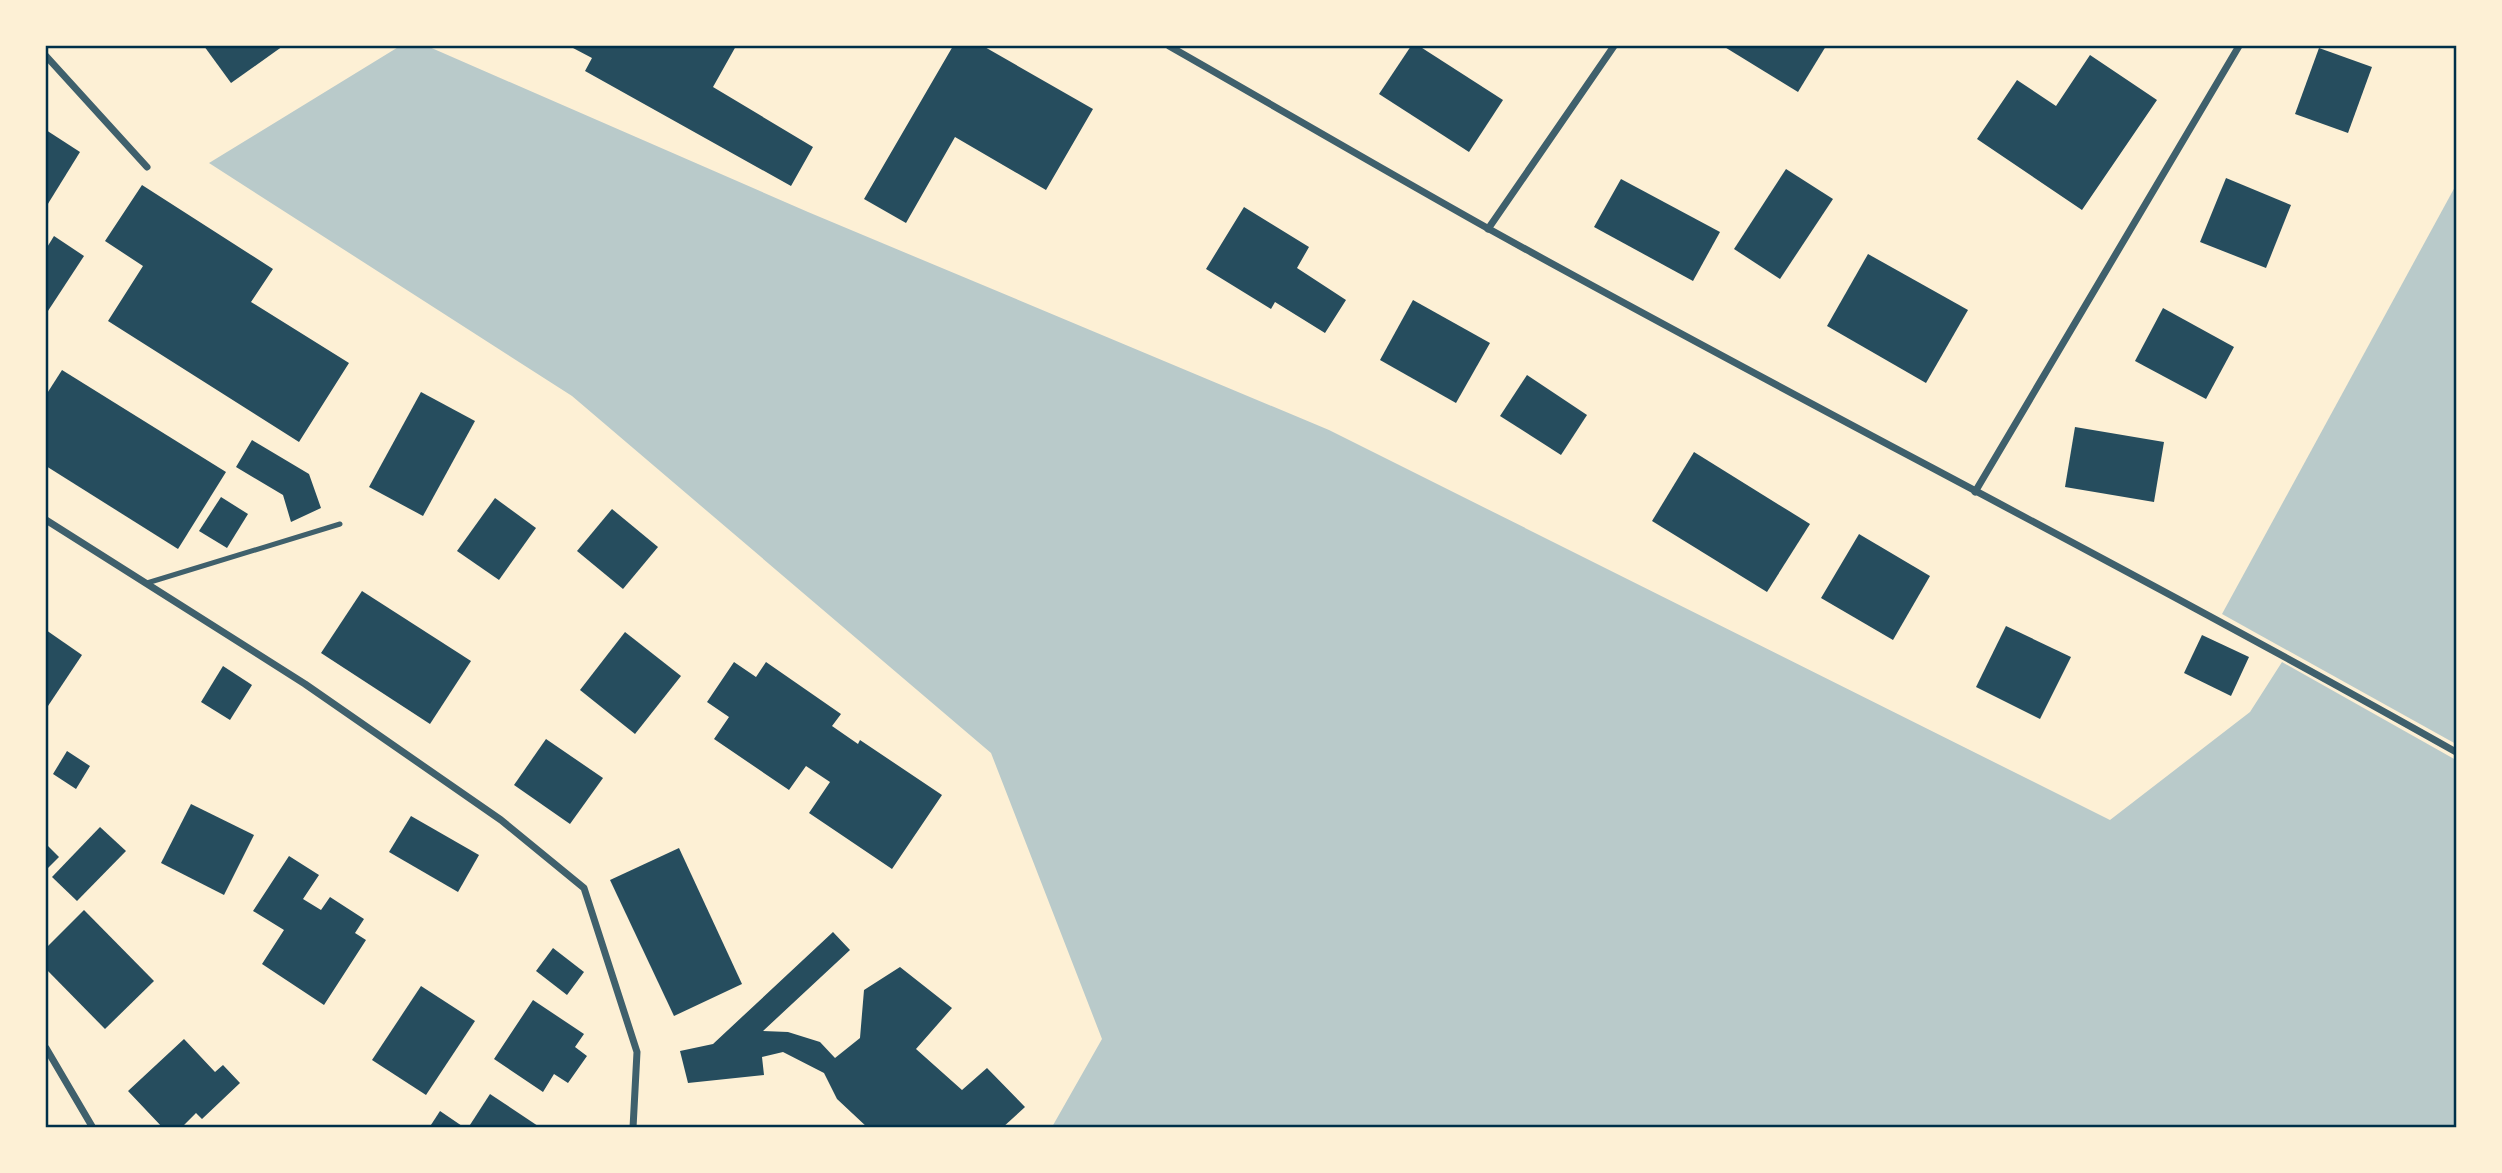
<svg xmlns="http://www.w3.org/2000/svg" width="2502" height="1173" font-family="Figtree,sans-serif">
<rect width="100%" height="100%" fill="#fdf0d5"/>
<!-- green -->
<g fill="#b9caca">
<polygon points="400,46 427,46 808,212 1329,430 2110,820 2250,712 2282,662 2456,760 2456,1127 1052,1127 1102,1039 991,753 572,396 209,163"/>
<polygon points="2456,185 2456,744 2222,614"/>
</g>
<!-- building -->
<g fill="#264d5e">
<polygon points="204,46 283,46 231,83"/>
<polygon points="574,46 736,46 713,87 813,147 791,186 585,71 592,58 573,48"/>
<polygon points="953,46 983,46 1093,109 1046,190 955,137 906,223 864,199"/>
<polygon points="1411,46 1419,46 1503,100 1469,152 1379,94"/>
<polygon points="1723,46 1826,46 1798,92"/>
<polygon points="2319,48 2372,67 2348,133 2295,114"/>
<polygon points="2090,55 2157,100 2082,210 1977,139 2017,80 2056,106"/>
<polygon points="46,130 80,152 46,207"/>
<polygon points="1786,169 1833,199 1780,279 1734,249"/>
<polygon points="2226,178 2291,205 2266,268 2200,242"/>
<polygon points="1621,179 1720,232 1693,281 1594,227"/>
<polygon points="142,185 273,269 251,302 349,363 299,442 108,321 143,266 105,241"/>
<polygon points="1244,207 1309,247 1297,268 1346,300 1325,333 1275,302 1271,309 1206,269"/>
<polygon points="54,236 84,256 46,314 46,249"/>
<polygon points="1868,254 1968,310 1926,383 1827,326"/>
<polygon points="1413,300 1490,343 1456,403 1380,360"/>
<polygon points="2163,308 2234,347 2206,399 2135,361"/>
<polygon points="62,370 226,472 178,549 46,466 46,395"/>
<polygon points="1527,375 1587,415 1561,455 1500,416"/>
<polygon points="421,392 475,421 423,516 369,487"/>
<polygon points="2075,427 2164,442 2154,502 2065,487"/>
<polygon points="252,440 309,474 321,508 291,522 283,495 236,467"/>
<polygon points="1694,452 1810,524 1767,592 1652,521"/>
<polygon points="221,497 248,514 227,548 199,531"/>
<polygon points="495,498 536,528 499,580 457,551"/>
<polygon points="612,509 658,547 623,589 577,551"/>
<polygon points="1859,534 1930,576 1893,640 1821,598"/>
<polygon points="362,591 471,661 430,724 321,653"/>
<polygon points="2006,626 2071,657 2040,719 1976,687"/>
<polygon points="46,630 82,655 46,709"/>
<polygon points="625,632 681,676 635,734 580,690"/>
<polygon points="2202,635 2249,657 2231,696 2184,673"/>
<polygon points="734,662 756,677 766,662 841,714 832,726 858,744 860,740 942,795 892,869 809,813 830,782 806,766 789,790 714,739 729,717 707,702"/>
<polygon points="223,666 252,685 230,720 201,702"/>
<polygon points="546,739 603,778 570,824 514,785"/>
<polygon points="67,751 90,766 76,789 53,774"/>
<polygon points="191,804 254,835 224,895 161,863"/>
<polygon points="411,816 479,855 458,892 389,852"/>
<polygon points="100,827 126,851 77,901 52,877"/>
<polygon points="46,844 59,857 46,870"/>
<polygon points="679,848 742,984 674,1016 610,880"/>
<polygon points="289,856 319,875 303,899 321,910 330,897 364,919 355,933 366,940 324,1005 262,964 284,930 253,911"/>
<polygon points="84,910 154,981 105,1029 46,969 46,948"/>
<polygon points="833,932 850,950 763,1031 788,1032 820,1042 835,1058 860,1038 864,990 900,967 952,1008 916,1049 962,1090 987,1068 1025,1107 1002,1128 868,1128 837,1099 824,1073 783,1052 762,1057 764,1075 688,1083 680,1051 713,1044"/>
<polygon points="553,948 584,972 567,995 536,971"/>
<polygon points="421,986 475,1021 426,1095 372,1060"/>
<polygon points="533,1000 584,1034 575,1047 587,1056 568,1083 554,1074 543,1092 494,1059"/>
<polygon points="184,1039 215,1072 223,1065 240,1083 202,1119 196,1113 181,1128 163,1128 128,1091"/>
<polygon points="490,1094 541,1128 468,1128"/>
<polygon points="440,1111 465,1128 429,1128"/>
</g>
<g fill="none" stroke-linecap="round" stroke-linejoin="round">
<!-- service -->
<polyline stroke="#3f606c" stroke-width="5" points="147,583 340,524"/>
<!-- minor -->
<g stroke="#3f606c" stroke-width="7">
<path d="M1169 46C1276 107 1382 169 1489 229 1810 407 2137 572 2456 752"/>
<polyline points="46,56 147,167"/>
<polyline points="1488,229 1614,46"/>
<polyline points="1975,492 2239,46"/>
<polyline points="46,520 305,684 501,820 584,888 637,1052 633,1128"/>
<polyline points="46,1048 93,1128"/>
</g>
</g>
<!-- border -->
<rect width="2502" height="1173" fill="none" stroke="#fdf0d5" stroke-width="94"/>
<rect x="47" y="47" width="2408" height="1079" fill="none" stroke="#003049" stroke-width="2.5"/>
</svg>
